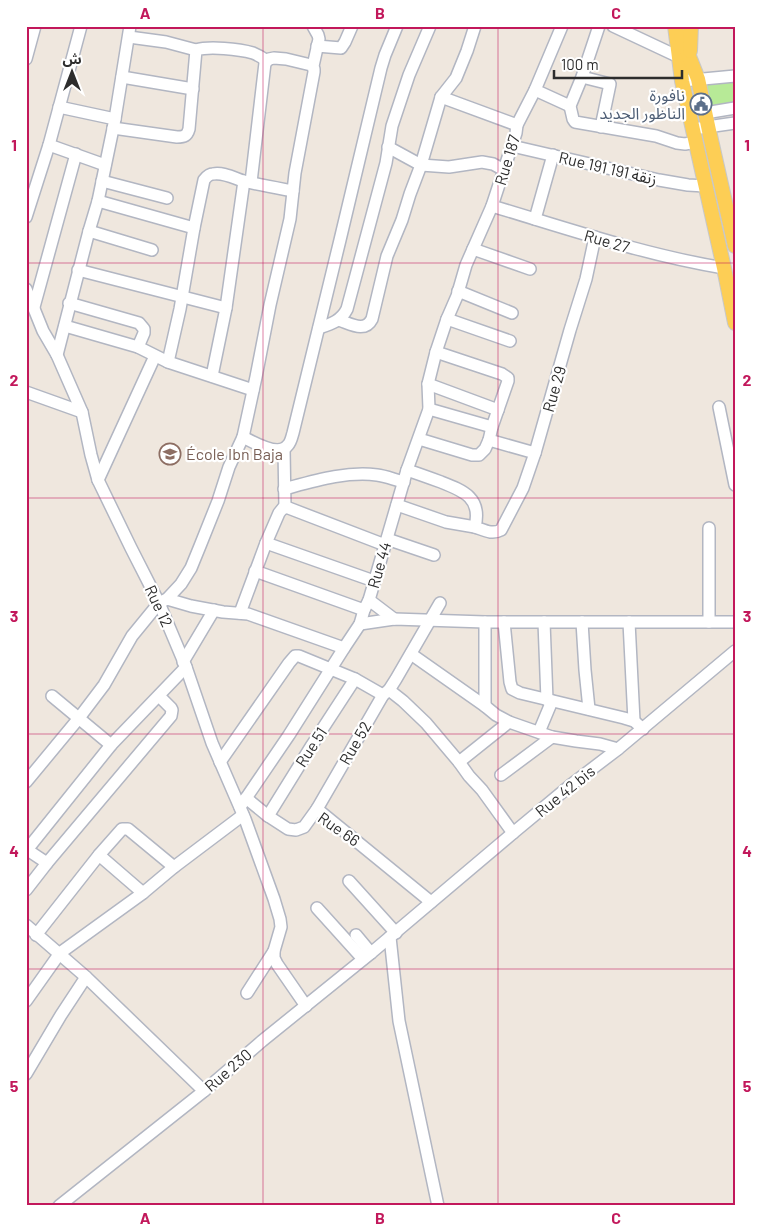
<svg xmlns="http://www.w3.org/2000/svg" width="761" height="1232" font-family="Barlow,'Noto Sans Arabic',sans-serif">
<rect width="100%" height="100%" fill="#efe7de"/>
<!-- green -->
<polygon fill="#b7ea97" points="735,81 735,115 715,117 712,116 706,85"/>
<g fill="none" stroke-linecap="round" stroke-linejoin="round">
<!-- minor casing -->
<g stroke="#b2b6c2" stroke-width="14">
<g id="minor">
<polyline points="313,26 318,35 319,39 313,66"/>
<polyline points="599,26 582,77 570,106 573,119 575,122 656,136 677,143 685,144 696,142"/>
<polyline points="613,26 679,57 684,57"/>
<polyline points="129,37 166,42 196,50"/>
<polyline points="317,46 341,48 345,42 352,26"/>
<polyline points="26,59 35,26"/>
<polyline points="122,77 193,89"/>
<polyline points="582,77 610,84 601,127"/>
<polyline points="682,81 735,76"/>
<polyline points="535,90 570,106"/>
<polyline points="441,97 517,125"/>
<polyline points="59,107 115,119"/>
<polyline points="705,113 735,108"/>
<path d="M113 128 177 137C184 137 187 136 189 129L196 50C209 46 239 49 253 53 258 55 263 58 267 61"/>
<polyline points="693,129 735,123"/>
<polyline points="49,145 105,165"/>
<polyline points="512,146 659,180 688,185 705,186"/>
<polyline points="388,147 421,165 449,167 482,162 493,164 504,170"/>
<polyline points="102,181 167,198"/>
<polyline points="98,201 194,228"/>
<path d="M492 206C569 229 645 255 724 268"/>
<polyline points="26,217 49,145 81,26"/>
<polyline points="535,219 553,155"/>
<polyline points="89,231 152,250"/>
<polyline points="473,249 530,269"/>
<polyline points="78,270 226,308"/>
<polyline points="26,289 43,331 57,355 82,412 91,455 98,480 131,548 159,603 186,667 212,743 245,819 274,899 280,919 281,927 274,951 274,958 277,964 306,1006"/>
<polyline points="458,291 512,313"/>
<polyline points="69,303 139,323 144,329 144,333 138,347"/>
<polyline points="34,307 76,154"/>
<polyline points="447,319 510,341"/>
<path d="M339 320C351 324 365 333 372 319L387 256 402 220 410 194 421 165 441 97 456 78 467 51 475 26"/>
<polyline points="65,326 138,347 168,362 253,390"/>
<path d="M319 328C331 324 341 321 347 309L386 163 392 126 409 75 430 26"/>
<polyline points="57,355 89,231 98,201 115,119 130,26"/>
<path d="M168 362 180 309 194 228 204 180C207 176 209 174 213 174 223 172 234 178 243 181 260 185 277 188 293 191"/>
<polyline points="212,376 226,308 244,181"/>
<polyline points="428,384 498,410"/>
<polyline points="26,392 82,412"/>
<polyline points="719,407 735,485"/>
<polyline points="429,409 492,427"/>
<path d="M243 437C253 442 279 458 288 445 291 442 292 436 293 433L340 240 381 68 385 55 397 26"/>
<polyline points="419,439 472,455 479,455 485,449 489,440 492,427 508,381 508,378 502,374 436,352"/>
<polyline points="489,440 535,453"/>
<polyline points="284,449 285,508"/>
<path d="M407 470C419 474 430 478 441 482 464 491 482 498 475 527 484 530 492 535 501 530L523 488 535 453 570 330 586 279 595 237"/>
<polyline points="98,480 155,356"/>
<path d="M284 489C314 481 346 471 377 475 386 476 395 480 404 482"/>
<polyline points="397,505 446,522 475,527"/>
<polyline points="709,528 709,622"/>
<polyline points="387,539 434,555"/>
<polyline points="255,571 364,610"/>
<polyline points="374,581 266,543 279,513 283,508 286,507 385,545"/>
<polyline points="167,599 191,606 223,612 248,614 344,648"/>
<polyline points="369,600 394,619"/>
<polyline points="240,613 266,543"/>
<polyline points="485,622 485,706"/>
<polyline points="504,622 510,682 512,689 520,693 624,718 634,721 643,729"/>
<polyline points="544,622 547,700"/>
<polyline points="582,622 585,670 589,709"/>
<polyline points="629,622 634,721"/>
<polyline points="360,624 394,619 485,622 735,622"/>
<polyline points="411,654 485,706 496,715 509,722 552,737 576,741 600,744 618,749"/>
<polyline points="183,662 214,610"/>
<polyline points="389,690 403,701 426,723 459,762 469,776 482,790 513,833"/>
<polyline points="52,696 111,745"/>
<polyline points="539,732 552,701"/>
<polyline points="220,762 289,663 295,656 299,656 355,679 383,695"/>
<polyline points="459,762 509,722"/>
<polyline points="501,775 552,737"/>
<polyline points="26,782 79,718 104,685 132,636 159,603 167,599 181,584 191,568 200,546 218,501 229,467 243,437 256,377 270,305 290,219 295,173 314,72 314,69 311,65 286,59 274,58 269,59 265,63 251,182"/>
<polyline points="246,798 268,816 288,829 296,830 304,827 317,809 383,695 389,690 396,679 440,603"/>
<polyline points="240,807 289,735 344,648 360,624 364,610 369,600 407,470 429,409 428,384 436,352 447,319 457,296 466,265 492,206 516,133 517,125 535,90 562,26"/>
<polyline points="317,809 431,902"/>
<polyline points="268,816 312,745 355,679"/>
<polyline points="26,849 47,863"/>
<polyline points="26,851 111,745 186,667"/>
<polyline points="99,855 143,893"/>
<polyline points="349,881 396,933"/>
<polyline points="26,890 47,863 171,716 172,710 171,708 159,696"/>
<polyline points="317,908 363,959"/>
<polyline points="26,925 86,977 204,1091"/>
<polyline points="36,935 99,855 122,829 128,829 174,867"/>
<polyline points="356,935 371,953"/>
<polyline points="390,937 399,1021 438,1206"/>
<polyline points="247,993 274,951"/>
<polyline points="26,1001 60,953 143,893 174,867 243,815"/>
<polyline points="26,1074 61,1015 86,977"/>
<polyline points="59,1206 204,1091 262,1041 371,953 513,833 572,784 618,749 735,651"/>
</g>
</g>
<!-- major casing -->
<g stroke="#c8c8c8" stroke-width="16">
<g id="major">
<polyline points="675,26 682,81 724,268 735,323"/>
<polyline points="681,36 698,79 711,140 735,246"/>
<polyline points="690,51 691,26"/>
</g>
</g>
<!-- minor -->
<use href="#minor" stroke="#fff" stroke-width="11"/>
<!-- major -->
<use href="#major" stroke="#fdce55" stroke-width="14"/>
</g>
<!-- grid -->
<path fill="none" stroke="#c2185b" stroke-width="1" stroke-opacity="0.55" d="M263 26V1206M498 26V1206M26 263H735M26 498H735M26 734H735M26 969H735"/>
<!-- icons -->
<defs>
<g id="civic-ring" transform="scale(1.125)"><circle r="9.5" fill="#fff" stroke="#5c6f8a" stroke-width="1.5"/><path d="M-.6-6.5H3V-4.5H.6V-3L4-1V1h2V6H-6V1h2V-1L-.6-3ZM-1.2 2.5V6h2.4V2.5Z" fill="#5c6f8a"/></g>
<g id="school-ring" transform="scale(1.125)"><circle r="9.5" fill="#fff" stroke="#8d6e63" stroke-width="1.5"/><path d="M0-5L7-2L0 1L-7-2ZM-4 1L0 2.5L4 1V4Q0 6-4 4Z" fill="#8d6e63"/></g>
</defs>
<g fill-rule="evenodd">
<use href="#civic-ring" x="701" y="104"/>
<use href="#school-ring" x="170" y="454"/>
</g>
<g text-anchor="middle" stroke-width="4.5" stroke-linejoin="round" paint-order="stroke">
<!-- service labels -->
<g font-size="16" fill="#4e5e75" stroke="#fff" text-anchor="end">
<text x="685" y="101">نافورة<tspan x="685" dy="18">الناظور الجديد</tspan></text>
</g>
<!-- street labels -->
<g font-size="16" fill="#2d2d2d" stroke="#fff">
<text transform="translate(507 160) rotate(-73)" y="6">Rue 187</text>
<text transform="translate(608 168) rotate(13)" y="6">Rue 191 زنقة 191</text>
<text transform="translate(607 241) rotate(16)" y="6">Rue 27</text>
<text transform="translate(554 389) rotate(-74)" y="6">Rue 29</text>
<text transform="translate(379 565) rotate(-74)" y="6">Rue 44</text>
<text transform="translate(159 606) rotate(65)" y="6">Rue 12</text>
<text transform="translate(355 743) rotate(-60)" y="6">Rue 52</text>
<text transform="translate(311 747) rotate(-57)" y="6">Rue 51</text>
<text transform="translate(565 791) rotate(-39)" y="6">Rue 42 bis</text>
<text transform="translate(339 829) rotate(35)" y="6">Rue 66</text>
<text transform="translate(228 1070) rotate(-41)" y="6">Rue 230</text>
</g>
<!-- education labels -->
<g font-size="16" fill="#785e54" stroke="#fff" text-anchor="start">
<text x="186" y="460">École Ibn Baja</text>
</g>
</g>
<!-- border -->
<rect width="761" height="1232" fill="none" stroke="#ffffff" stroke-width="55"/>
<!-- north arrow -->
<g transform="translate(72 72)" stroke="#ffffff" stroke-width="4" paint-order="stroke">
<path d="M0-4L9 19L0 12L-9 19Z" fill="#2d2d2d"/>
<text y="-8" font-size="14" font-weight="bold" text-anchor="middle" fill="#2d2d2d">ش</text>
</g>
<!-- scale -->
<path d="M554 70v8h128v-8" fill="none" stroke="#2d2d2d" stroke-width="2.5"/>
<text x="561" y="70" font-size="15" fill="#2d2d2d" stroke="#ffffff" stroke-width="4" paint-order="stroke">100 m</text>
<rect x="28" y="28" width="706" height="1176" fill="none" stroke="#c2185b" stroke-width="2"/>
<g font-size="16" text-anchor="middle" font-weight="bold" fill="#c2185b">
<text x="145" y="19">A</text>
<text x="380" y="19">B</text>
<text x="616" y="19">C</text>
<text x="14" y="151">1</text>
<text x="747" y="151">1</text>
<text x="14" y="386">2</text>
<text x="747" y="386">2</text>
<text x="14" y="622">3</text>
<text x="747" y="622">3</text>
<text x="14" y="857">4</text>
<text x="747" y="857">4</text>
<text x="14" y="1092">5</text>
<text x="747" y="1092">5</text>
<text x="145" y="1224">A</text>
<text x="380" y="1224">B</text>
<text x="616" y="1224">C</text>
</g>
</svg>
